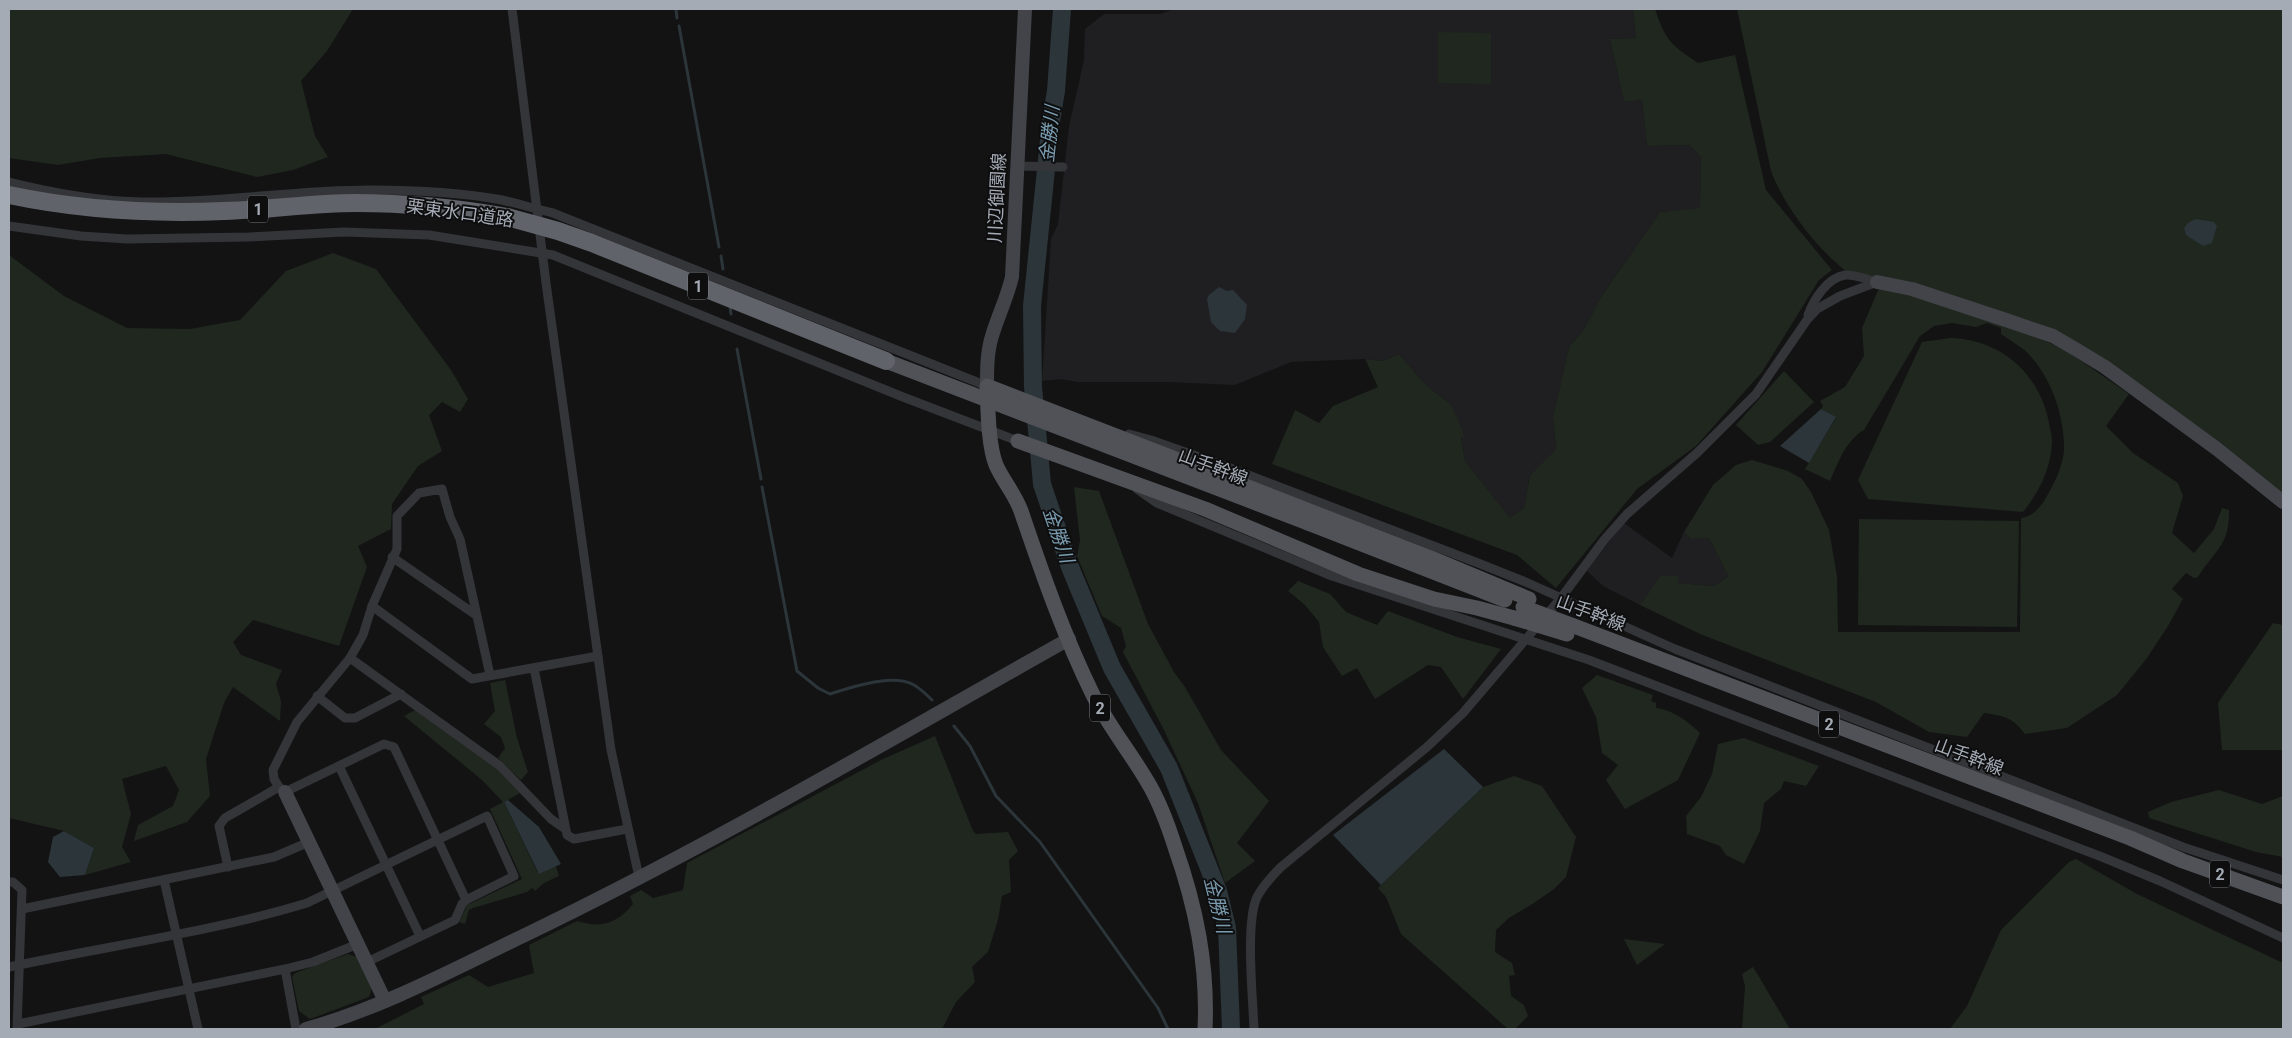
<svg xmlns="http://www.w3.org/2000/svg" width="2292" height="1038" font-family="Roboto,'Noto Sans JP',sans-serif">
<rect width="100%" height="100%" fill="#131314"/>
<!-- built -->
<g fill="#1f1f21">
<polygon points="1174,9 1633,9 1636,38 1610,39 1624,102 1642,100 1647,146 1689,145 1701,157 1700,209 1660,212 1601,297 1584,329 1569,347 1553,417 1556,449 1530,475 1524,508 1510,519 1465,461 1461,437 1463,435 1452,405 1425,384 1399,354 1383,361 1365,359 1291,362 1235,385 1170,382 1077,382 1061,379 1042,381 1051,239 1058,224 1069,126 1084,60 1085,29 1104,14 1160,14"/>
<polygon points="1624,523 1672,558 1684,532 1691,539 1709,538 1728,576 1714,586 1678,583 1660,576 1640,605 1603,586 1586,570"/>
</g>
<!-- green -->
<g fill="#1f271f">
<polygon points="9,9 353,9 327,51 301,81 315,136 328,157 293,170 257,177 166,154 100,158 58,165 9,158"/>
<path d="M1633 9H1655C1666 41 1670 44 1698 63L1735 55 1766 190 1832 270 1819 280 1762 372 1696 446 1637 489 1556 588 1517 555 1272 464 1295 410 1319 423 1333 406 1378 387 1365 359 1383 361 1399 354 1425 384 1452 405 1464 435 1461 438 1465 461 1510 518 1524 508 1530 475 1556 449 1553 417 1569 347 1584 329 1601 297 1660 212 1700 208 1701 157 1689 145 1647 146 1642 100 1624 102 1610 39 1636 38Z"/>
<path d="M1737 9H2283V493L2118 369 2057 331 1939 291 1847 272C1817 249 1784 206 1771 171Z"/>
<polygon points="1438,32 1491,33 1491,84 1438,83"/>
<polygon points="333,253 376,269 451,370 468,399 460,412 442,402 429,415 442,451 418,466 392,504 391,529 358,546 367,567 339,646 253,620 233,642 241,655 282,670 276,684 281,701 280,721 233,687 224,703 206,759 210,796 187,822 134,841 138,825 173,806 179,790 166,766 122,779 131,814 122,847 131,862 85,875 94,848 64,831 9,818 9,255 64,296 127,328 190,329 240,320 286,271"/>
<path d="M1879 288 1896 289 2026 333 2064 349 2129 394 2106 426 2133 453 2178 483 2183 496 2172 533 2194 553 2214 529 2222 508 2229 510C2230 545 2215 550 2198 577L2194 578 2186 573 2172 589 2183 599 2168 626 2147 658 2117 695 2067 728 2025 734C2012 717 2004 716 1984 713L1967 737 1929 732 1876 702 1700 634 1640 605 1660 576H1678V583L1714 586 1728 576 1709 538 1691 539 1684 532 1713 485 1736 465 1752 460 1788 471 1802 479 1811 492 1829 530 1837 576 1838 632H2020L2021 518C2034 517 2042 505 2048 494 2055 482 2063 465 2064 450 2065 416 2050 372 2023 349 2016 344 2008 339 2001 334V328L1987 323 1976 327 1952 323 1934 326 1920 336 1864 430C1846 440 1838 463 1830 481L1805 469 1836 418 1821 409 1823 406 1820 401 1845 387 1864 356 1862 328Z"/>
<path d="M1950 338C2001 339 2040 374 2049 423 2050 429 2052 436 2052 442 2051 469 2039 492 2023 512L1868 499 1858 480 1922 342Z"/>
<polygon points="1784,371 1814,402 1770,442 1758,445 1736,425"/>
<polygon points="1074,487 1099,491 1148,624 1174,672 1185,687 1221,750 1269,801 1237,843 1255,861 1225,883 1198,803 1163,728 1123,652 1126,646 1121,628 1102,616 1077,556 1080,540"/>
<polygon points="1859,519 2019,521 2017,627 1858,625"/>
<polygon points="1298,581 1330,594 1346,612 1377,625 1388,611 1457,637 1501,649 1463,699 1441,667 1428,665 1375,699 1357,668 1342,676 1323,647 1319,622 1305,605 1288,591"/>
<polygon points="2273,623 2283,625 2283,750 2222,750 2218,703"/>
<path d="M1597 675 1653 695 1651 701 1656 703V708C1671 709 1689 722 1700 733L1678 780 1625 809 1606 780 1618 765 1602 753 1596 717 1582 688Z"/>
<polygon points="505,680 517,738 528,772 521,780 498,758 505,748 501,737 484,724 495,711 490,683"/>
<polygon points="415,710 497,769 520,793 504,802 538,873 556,866 559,876 544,883 535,891 532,888 527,892 473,908 469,910 465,924 459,922 467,905 522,879 490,809 503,802 482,780 404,716"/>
<path d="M935 736 973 831 976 834 1008 832 1018 851 1009 860 1011 892 1002 896 998 920 988 952 972 967 975 982 956 1002 942 1029H375L424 1004 421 997 469 975 488 987 534 973 529 945 577 921C602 929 617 923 633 904L630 896 641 890 653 898 683 890 687 863 881 760Z"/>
<polygon points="1744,738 1819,766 1806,786 1784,781 1781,789 1764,803 1760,831 1744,864 1726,855 1720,846 1687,834 1686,816 1701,797 1712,774 1718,744"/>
<polygon points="1514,776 1542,786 1576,837 1566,877 1554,889 1534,903 1509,918 1496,930 1495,952 1512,963 1515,975 1509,976 1511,996 1524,1005 1528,1016 1515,1029 1508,1029 1401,934 1386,897 1378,888 1483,787"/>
<polygon points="2219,790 2262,804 2283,796 2283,857 2256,852 2149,818 2148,812 2171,802"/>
<polygon points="2076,859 2137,894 2283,963 2283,1029 1950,1029 1967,1006 2001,930 2069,862"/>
<polygon points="1624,939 1665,944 1637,965"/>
<polygon points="348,954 357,957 372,988 369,997 310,1019 299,1011 292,977 295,973"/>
<polygon points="1753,967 1758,975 1790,1029 1742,1029 1745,986 1742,974"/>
</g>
<!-- water -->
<g fill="#2b353a">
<polygon points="2196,219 2214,222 2217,226 2212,243 2203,246 2186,235 2184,228 2188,223"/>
<polygon points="1219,287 1227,291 1233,290 1247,305 1245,319 1235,333 1220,331 1211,322 1207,299 1209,295"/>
<polygon points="1821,409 1836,417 1809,463 1780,446"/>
<polygon points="1444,749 1483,787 1381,885 1333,835"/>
<polygon points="508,800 539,827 561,864 539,874 504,802"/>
<polygon points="64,831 94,848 85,875 60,877 48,862 53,837"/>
</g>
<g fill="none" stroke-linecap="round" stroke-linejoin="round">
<!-- stream -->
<g stroke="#2b353a" stroke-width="3">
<polyline points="676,9 677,18"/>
<polyline points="679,26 719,247"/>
<polyline points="721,256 723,269"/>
<polyline points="730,306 731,314"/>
<polyline points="737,349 761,479"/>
<path d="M762 487 797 671 818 688 830 694C852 687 893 673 914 685 921 689 927 695 932 700"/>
<polyline points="954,726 970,746 996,796 1040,842 1158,1008 1168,1029"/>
</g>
<!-- river -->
<polyline stroke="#2b353a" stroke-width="18" points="1062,9 1056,91 1051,121 1032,306 1033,387 1042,484 1070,567 1112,668 1169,768 1218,891 1227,928 1231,1029"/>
<!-- street -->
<g stroke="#343539" stroke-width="9">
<polyline points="512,9 546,283 611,750 639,877"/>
<polyline points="1018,166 1063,167"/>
<path d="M9 182C53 193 98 201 143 202 219 203 294 190 370 190 413 190 459 192 502 200 519 204 536 209 553 213L987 386"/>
<polyline points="9,226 81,236 127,239 249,237 344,232 429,235 553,255 903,397 1018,441"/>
<path d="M1808 315C1814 299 1827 278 1845 275 1855 274 1868 280 1877 282"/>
<polyline points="1129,434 1151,440 1225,466 1478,563 1528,583 1675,649 2183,847 2283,880"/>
<polyline points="1137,489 1157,503 1332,576 1589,660 2102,857 2160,881 2283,938"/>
<polyline points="392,557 476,615"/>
<polyline points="372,606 472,679 598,656"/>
<polyline points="350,658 500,766 551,819 564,828"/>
<polyline points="534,668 567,835 574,839 627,829"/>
<polyline points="317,696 345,718 355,718 401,694"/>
<polyline points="339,766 420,936"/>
<polyline points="228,867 219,826 225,818 279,787"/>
<polyline points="164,880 198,1029"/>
<polyline points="9,882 13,882 22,890 17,1029"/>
<polyline points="466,900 394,747 384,744 285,792 279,787 274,779 273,770 297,722 350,658 363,635 372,606 397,549 397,516 419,493 442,489 450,517 460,539 490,675"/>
<polyline points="22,909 274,857 309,842"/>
<path d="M9 967C107 946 212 932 307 903L487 816 514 876 466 900 462 904 455 920 367 962"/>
<polyline points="285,969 296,1029"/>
<polyline points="18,1024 285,969 313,962 358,944"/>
<path d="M1254 1029C1253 999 1245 923 1257 897 1263 886 1272 876 1281 867L1427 747 1463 713 1561 598 1604 540 1627 514 1697 453 1756 394 1807 320 1817 309 1840 296 1877 282"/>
</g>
<!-- secondary -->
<g stroke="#424449" stroke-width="14">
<polyline points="1877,282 1912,289 2006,320 2053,336 2077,350 2105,367 2217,449 2283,502"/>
<path d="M987 386C987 369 987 352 992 336 998 316 1007 298 1012 277L1025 9"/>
<polyline points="285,792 385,1001"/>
<path d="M306 1029C382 1008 452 970 523 936 710 846 889 740 1069 639"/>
</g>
<!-- primary -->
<g stroke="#505258" stroke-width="15">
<polyline points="1018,441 1205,509 1358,574 1434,599 1477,608 1514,618"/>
<polyline points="1308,523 1505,600"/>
<polyline points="1574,626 2130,838 2183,861 2283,897"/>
<path d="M1205 1029C1208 965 1196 907 1175 847 1168 825 1160 802 1147 781 1130 752 1108 725 1093 695 1064 636 1042 573 1021 511 1015 494 1003 481 996 465 988 445 988 408 987 386L1431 558 1529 599"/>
</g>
<!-- highway -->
<path stroke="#60636a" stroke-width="18" d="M9 195C80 210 151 214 224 211 268 210 312 203 356 203 407 203 457 208 507 217"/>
<!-- primary-bridge -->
<g stroke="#505258" stroke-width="15">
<polyline points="886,361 1308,523"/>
<polyline points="1523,607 1574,626"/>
<polyline points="1514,618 1567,634"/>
</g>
<!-- highway-bridge -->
<polyline stroke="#60636a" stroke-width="18" points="507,217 558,231 592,243 886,361"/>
</g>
<g text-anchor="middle" stroke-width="4" stroke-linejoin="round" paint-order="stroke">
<!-- shield labels -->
<g fill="#0e0e0f" stroke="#777c83" stroke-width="1">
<rect x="248" y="195.5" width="20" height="27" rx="4"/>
<rect x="688" y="272.5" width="20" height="27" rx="4"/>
<rect x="1090" y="694.5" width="20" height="27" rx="4"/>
<rect x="1819" y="710.5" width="20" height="27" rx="4"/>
<rect x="2210" y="860.5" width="20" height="27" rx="4"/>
</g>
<g font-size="16" font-weight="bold" fill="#a4abb5">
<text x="258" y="215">1</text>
<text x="698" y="292">1</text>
<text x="1100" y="714">2</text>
<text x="1829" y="730">2</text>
<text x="2220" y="880">2</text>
</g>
<!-- street labels -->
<g font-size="18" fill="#a4abb5" stroke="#0e0e0f">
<text transform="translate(997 198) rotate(-87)" y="6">川辺御園線</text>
<text transform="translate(460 213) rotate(8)" y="6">栗東水口道路</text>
<text transform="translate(1213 467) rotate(21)" y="6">山手幹線</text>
<text transform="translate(1591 613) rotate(21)" y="6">山手幹線</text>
<text transform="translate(1969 757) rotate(21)" y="6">山手幹線</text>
</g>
<!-- water labels -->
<g font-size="19" font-style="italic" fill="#7a9cb0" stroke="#0e0e0f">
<text transform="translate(1049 134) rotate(-84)" y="7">金勝川</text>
<text transform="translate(1059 535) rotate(71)" y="7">金勝川</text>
<text transform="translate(1218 905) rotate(76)" y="7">金勝川</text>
</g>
</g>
<!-- border -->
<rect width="2292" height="1038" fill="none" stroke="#a4abb5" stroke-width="20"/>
</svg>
